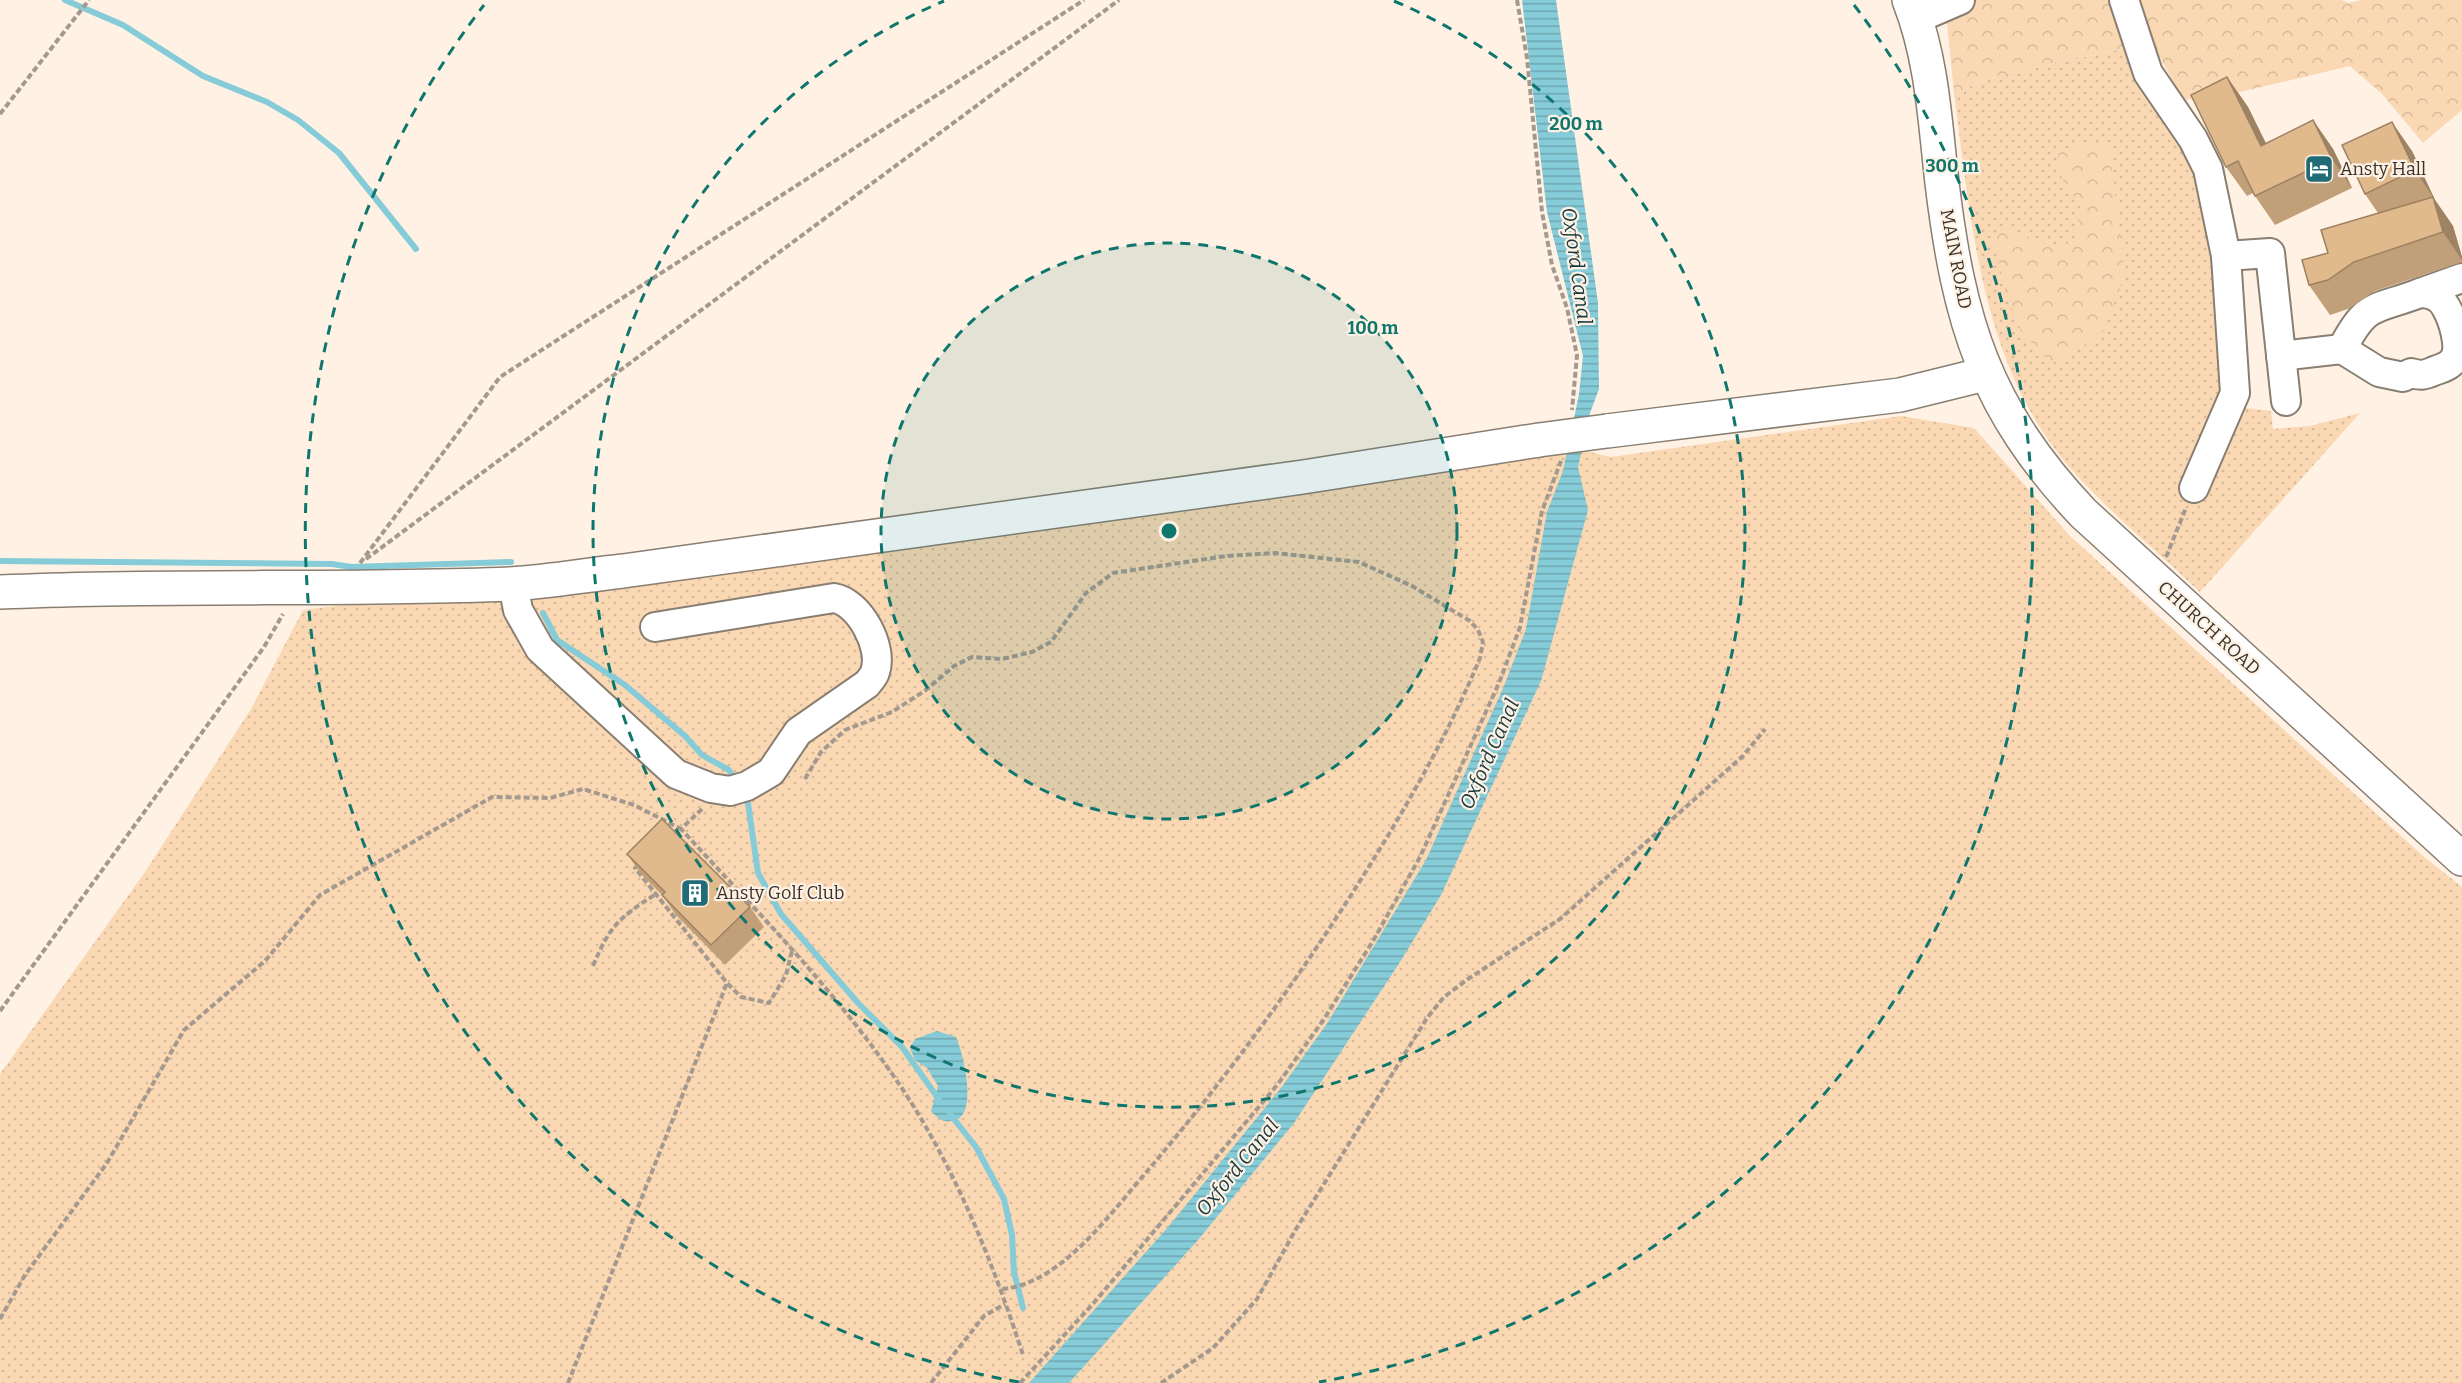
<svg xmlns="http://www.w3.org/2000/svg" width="2462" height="1383" font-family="Bitter,serif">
<defs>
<pattern id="grass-dots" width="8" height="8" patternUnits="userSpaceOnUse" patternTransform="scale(1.5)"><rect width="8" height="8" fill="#fad8b3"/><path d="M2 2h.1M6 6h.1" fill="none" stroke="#d7ba9a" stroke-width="1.8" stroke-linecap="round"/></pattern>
<pattern id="forest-crowns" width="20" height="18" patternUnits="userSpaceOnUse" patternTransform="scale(1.5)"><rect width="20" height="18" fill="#fad8b3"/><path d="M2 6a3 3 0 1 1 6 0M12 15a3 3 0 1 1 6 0" fill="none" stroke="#d7ba9a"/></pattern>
<pattern id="water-rules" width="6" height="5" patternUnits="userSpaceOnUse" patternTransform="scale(1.5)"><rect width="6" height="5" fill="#85ccd8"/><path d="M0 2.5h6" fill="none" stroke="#6ea6af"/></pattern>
</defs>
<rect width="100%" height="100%" fill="#fff2e4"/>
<!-- grass -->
<g fill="url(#grass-dots)">
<path d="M2126 48 2202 174 2231 406 2271 411 2273 429 2310 426 2360 413 2200 592C2157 551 2110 513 2071 469 1981 367 1971 221 1954 93L2000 75Z"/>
<polygon points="1901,416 1974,428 2070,536 2423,856 2462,887 2462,1383 0,1383 0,1074 145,872 251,709 303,610 513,584 1539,440 1611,457"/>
</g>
<!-- forest -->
<g fill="url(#forest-crowns)">
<polygon points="1976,0 2110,0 2126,48 2000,75 1954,93 1947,23"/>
<polygon points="2140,0 2342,0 2348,3 2361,0 2462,0 2462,110 2423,143 2383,95 2350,66 2240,92 2183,100 2155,48"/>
<polygon points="2074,145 2109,146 2125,275 2102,335 2051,364 2021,331 2004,286 1993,237 2007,229 2054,246 2075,242 2080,207 2059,173 2058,153"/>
</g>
<!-- water -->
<g fill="url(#water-rules)">
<polygon points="1522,0 1556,0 1598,303 1599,389 1590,413 1578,467 1588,510 1541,681 1441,895 1400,962 1294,1123 1198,1240 1069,1383 1029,1383 1169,1226 1281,1088 1328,1022 1426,860 1504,686 1526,629 1547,512 1563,471 1579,394 1583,356 1547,212"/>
<path d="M937 1031 956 1037C963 1053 978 1112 956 1120 944 1124 939 1119 931 1111L938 1086 927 1068 915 1060 910 1048 915 1039Z"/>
</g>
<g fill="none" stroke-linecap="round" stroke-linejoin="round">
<!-- stream -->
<g stroke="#85ccd8" stroke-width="6">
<polyline points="65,0 123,25 203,76 267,102 298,120 339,153 416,249"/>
<polyline points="0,561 332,564 351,567 511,562"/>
<polyline points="543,613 557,640 625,685 685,736 702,755 729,770 735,780"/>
<polyline points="743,794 748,803 758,873 781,914 858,1003 902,1047 940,1101"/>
<polyline points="950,1114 976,1147 1004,1199 1012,1235 1014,1272 1023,1308"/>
</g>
<!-- minor casing -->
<g stroke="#897e72" stroke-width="32">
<g id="minor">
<polyline points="2124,0 2148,73 2193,139 2208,169 2226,256 2235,393 2194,488"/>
<polyline points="1916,19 1960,0"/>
<polyline points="2226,256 2270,253 2286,401"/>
<polyline points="2420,293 2462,278"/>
<path d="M2281 356 2342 349 2379 372 2403 377 2411 373C2421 376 2425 375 2434 371 2443 368 2453 365 2456 355 2461 342 2450 306 2438 298 2432 294 2427 293 2420 293 2373 311 2367 301 2342 349"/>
<path d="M513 584 518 610 540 649 676 774 711 788 730 791 747 786 771 772 798 732 867 684C870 680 874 676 875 672 884 647 859 602 834 598L655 627"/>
</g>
</g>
<!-- major casing -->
<g stroke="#897e72" stroke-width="36">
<g id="major">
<path d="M1909 0C1932 58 1935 121 1942 183 1959 323 1985 409 2083 513L2462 859"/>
<polyline points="1607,431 1900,395 1985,374"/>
<path d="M0 592C170 584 340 591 510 584 548 582 586 575 623 571L1303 477 1539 440"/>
</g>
</g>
<!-- path -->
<g stroke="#a3998f" stroke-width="4" stroke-dasharray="6 3" stroke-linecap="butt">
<polyline points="1517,0 1527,58 1542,212 1552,265 1567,308 1577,355 1572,410"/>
<polyline points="0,114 89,0"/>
<polyline points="2166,557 2186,508"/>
<polyline points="366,559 1119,0"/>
<polyline points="360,563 500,377 1084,0"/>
<path d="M805 779 821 752 845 730 892 712 926 690 954 666 972 657 1002 659 1032 652 1051 642 1086 593 1113 573 1226 556 1275 553 1359 562 1412 586 1470 621 1478 630 1483 642 1480 658C1449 733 1408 804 1365 873 1300 977 1228 1076 1149 1169 1112 1211 1062 1284 1002 1289"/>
<path d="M702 809 681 829C762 917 850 1005 914 1107 962 1185 995 1269 1023 1355"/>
<polyline points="639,865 635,868 727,983 741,997 769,1003 786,975 792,951"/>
<path d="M593 966C610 925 619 918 656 894"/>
<polyline points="0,1011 264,647 283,614"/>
<polyline points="0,1319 25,1275 107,1163 184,1030 265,961 320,895 492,797 550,798 583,789 634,805 681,829 674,835"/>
<polyline points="568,1383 727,983"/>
<polyline points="931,1383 984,1316 1005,1304"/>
<polyline points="1020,1383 1092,1305 1278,1084 1324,1019 1373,941 1420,857 1499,683 1520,627 1542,511 1561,461"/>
<polyline points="1161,1383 1213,1348 1257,1299 1296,1229 1427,1018 1444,997 1468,979 1560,919 1743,756 1765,729"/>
</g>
<!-- minor -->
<use href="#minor" stroke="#fff" stroke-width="28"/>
<!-- major -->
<use href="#major" stroke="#fff" stroke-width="33"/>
<!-- major-bridge casing -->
<g stroke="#897e72" stroke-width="36" stroke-linecap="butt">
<polyline id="major-bridge" points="1539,440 1607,431"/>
</g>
<!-- major-bridge -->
<use href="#major-bridge" stroke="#fff" stroke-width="33"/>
</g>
<!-- wall -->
<g fill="#c19f79">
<polygon points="2227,77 2248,107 2266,143 2313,120 2333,149 2352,188 2275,225 2253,193 2247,196 2226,167"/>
<polygon points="2412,151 2435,200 2453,226 2462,257 2462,262 2375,291 2348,309 2330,315 2309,285 2328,253 2378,213 2365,194"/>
<polygon points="627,854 750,907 764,927 725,965 676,915 663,896 641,874"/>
</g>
<!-- shaded-wall -->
<g fill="#9d8263">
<polygon points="2227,77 2248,107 2281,175 2261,146"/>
<polygon points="2313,120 2333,149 2352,188 2332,159"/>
<polygon points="2392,122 2412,151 2435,200 2415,170"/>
<polygon points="2433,197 2453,226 2462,257 2462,260 2443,232"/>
</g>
<!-- building -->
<g fill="#e0b98d" stroke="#9d8263" stroke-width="1.5">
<polygon points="2227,77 2261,146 2313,120 2332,159 2255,196 2238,161 2226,167 2191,95"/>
<polygon points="2392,122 2415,170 2365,194 2342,145"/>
<polygon points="2433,197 2443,232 2354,262 2328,280 2309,285 2302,260 2328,253 2321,230"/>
<polygon points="662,819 750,907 711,945 662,895 665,892 627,854"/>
</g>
<!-- distance rings -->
<circle cx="1169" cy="531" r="288" fill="#0f766e" fill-opacity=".12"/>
<g fill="none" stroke="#0f766e" stroke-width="3" stroke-dasharray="10 8">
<circle cx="1169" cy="531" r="288"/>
<path d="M1394 1A576 576 0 1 1 944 1"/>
<path d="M1019 1382A864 864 0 0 1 484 5M1854 5A864 864 0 0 1 1319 1382"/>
</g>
<!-- icons -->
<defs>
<g id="hotel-square" transform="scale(1.5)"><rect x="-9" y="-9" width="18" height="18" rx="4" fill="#216b76" stroke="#fff2e4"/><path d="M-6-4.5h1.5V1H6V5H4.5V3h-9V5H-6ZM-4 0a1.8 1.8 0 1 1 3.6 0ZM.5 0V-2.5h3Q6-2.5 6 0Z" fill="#fff"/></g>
<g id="building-square" transform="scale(1.5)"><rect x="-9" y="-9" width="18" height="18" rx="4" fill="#216b76" stroke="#fff2e4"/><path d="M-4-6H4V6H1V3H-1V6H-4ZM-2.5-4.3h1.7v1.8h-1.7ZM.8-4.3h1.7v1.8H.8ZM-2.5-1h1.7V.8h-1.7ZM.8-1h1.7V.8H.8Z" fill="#fff"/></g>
</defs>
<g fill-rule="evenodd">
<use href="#hotel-square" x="2319" y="169"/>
<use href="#building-square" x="695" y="893"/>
</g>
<g text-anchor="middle" stroke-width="4.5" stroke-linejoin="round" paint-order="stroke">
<!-- poi labels -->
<g font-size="18" fill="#37322c" stroke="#fff2e4" text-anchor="start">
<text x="2340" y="175">Ansty Hall</text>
<text x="716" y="899">Ansty Golf Club</text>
</g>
<!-- street labels -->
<g font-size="18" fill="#37322c" stroke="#fff2e4">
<text transform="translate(1956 259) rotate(79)" y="6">MAIN ROAD</text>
<text transform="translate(2209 628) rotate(42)" y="6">CHURCH ROAD</text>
</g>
<!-- water labels -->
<g font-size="20" font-style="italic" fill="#17393f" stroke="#fff2e4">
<text transform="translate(1577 266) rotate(82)" y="7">Oxford Canal</text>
<text transform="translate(1489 754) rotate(-66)" y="7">Oxford Canal</text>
<text transform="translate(1237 1167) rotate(-51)" y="7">Oxford Canal</text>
</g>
</g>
<circle cx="1169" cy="531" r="9" fill="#0f766e" stroke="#fff2e4" stroke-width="3"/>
<g font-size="18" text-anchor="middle" font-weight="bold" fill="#0f766e" stroke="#fff2e4" stroke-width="4.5" stroke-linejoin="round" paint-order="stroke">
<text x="1576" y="130">200 m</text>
<text x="1952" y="172">300 m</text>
<text x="1373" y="334">100 m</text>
</g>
</svg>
